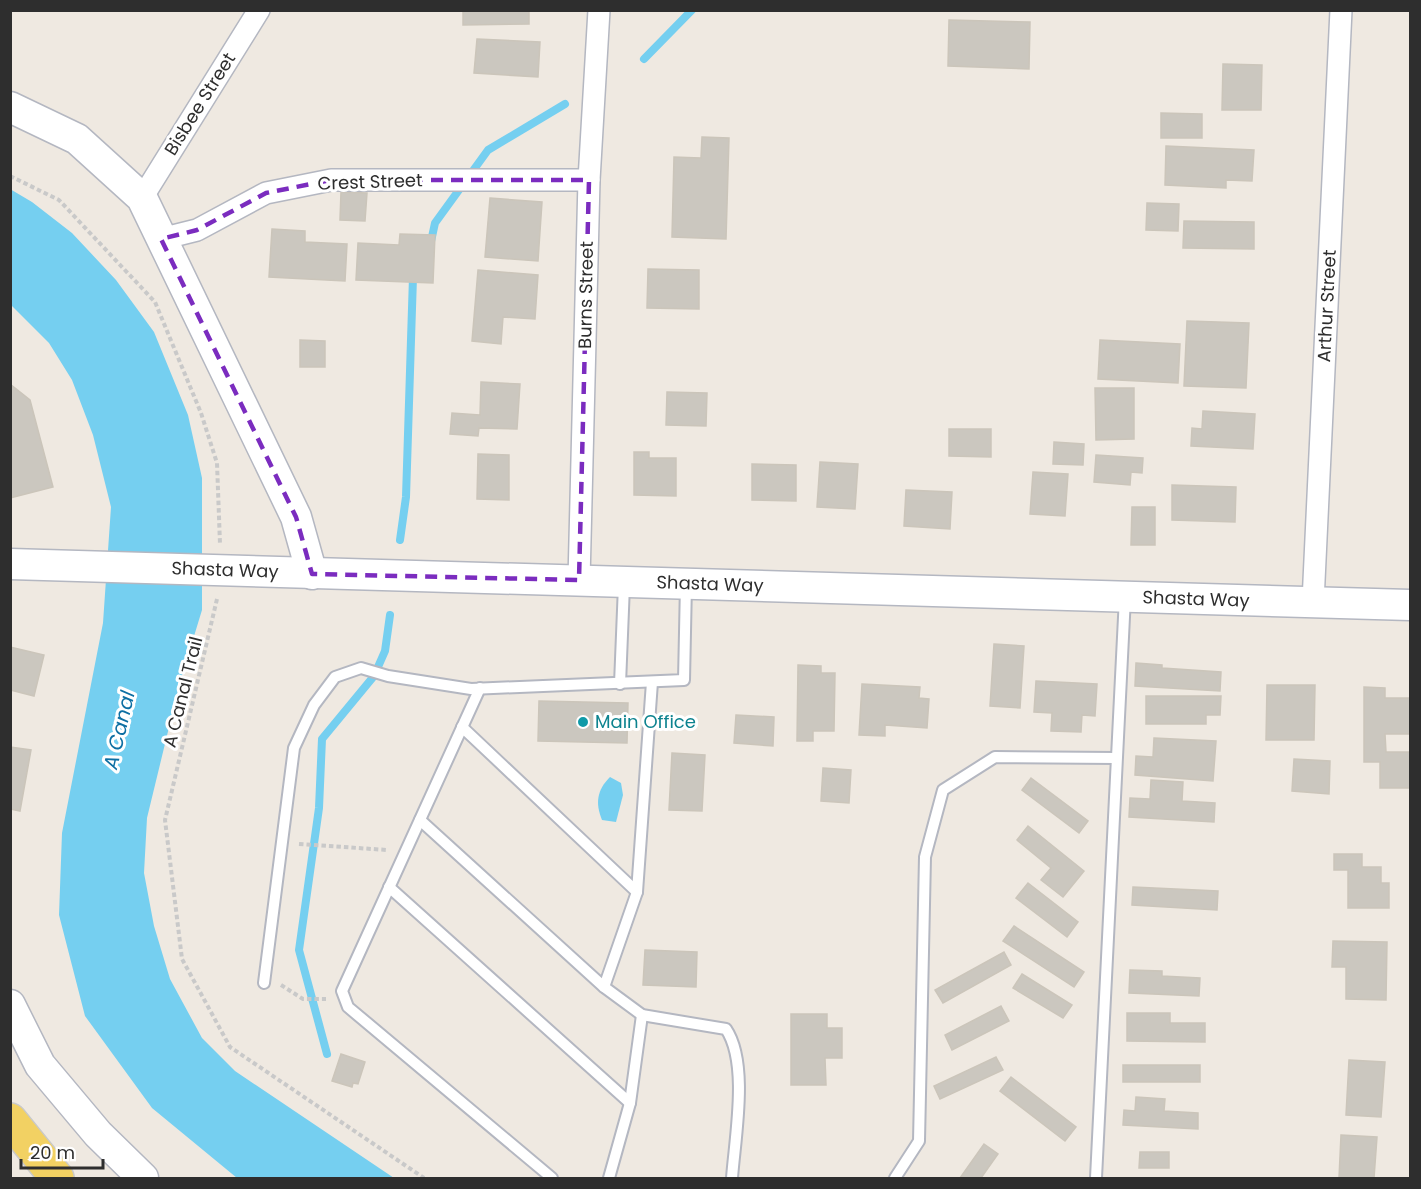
<svg xmlns="http://www.w3.org/2000/svg" width="1421" height="1189" font-family="Poppins,sans-serif">
<rect width="100%" height="100%" fill="#efe9e1"/>
<!-- water -->
<g fill="#75cff0">
<polygon points="10,189 32,202 72,233 116,280 154,332 188,415 202,478 202,610 180,682 147,818 144,873 154,926 170,979 202,1038 235,1071 394,1178 237,1178 152,1108 85,1016 59,915 62,833 103,623 111,507 93,435 72,380 49,343 11,305"/>
<path d="M610 777 621 783 623 795 616 822 602 820C595 803 597 790 610 777Z"/>
</g>
<g fill="none" stroke-linecap="round" stroke-linejoin="round">
<!-- stream -->
<g stroke="#75cff0" stroke-width="8">
<polyline points="644,59 692,10"/>
<polyline points="430,246 435,223 488,150 565,104"/>
<polyline points="400,540 406,497 413,277 416,273"/>
<polyline points="327,1054 299,950 319,808 322,739 374,676 385,651 390,615"/>
</g>
</g>
<!-- building -->
<g fill="#cbc7bf" stroke="#cbc5ba" stroke-width="1.5">
<polygon points="463,10 529,10 529,24 463,25"/>
<polygon points="949,20 1030,22 1029,69 948,66"/>
<polygon points="477,39 540,42 538,77 474,73"/>
<polygon points="1223,64 1262,65 1261,110 1222,110"/>
<polygon points="1161,113 1202,114 1202,138 1161,138"/>
<polygon points="702,137 729,138 726,239 672,237 674,157 701,158"/>
<polygon points="1166,146 1254,150 1252,181 1226,180 1226,188 1165,185"/>
<polygon points="341,192 367,193 365,221 340,220"/>
<polygon points="490,198 542,202 538,261 485,257"/>
<polygon points="1147,203 1179,204 1178,231 1146,230"/>
<polygon points="1184,221 1254,222 1254,249 1183,248"/>
<polygon points="272,229 305,231 305,242 347,244 345,281 269,277"/>
<polygon points="400,234 435,235 433,283 356,280 358,243 399,245"/>
<polygon points="648,269 699,270 699,309 647,308"/>
<polygon points="478,270 538,275 535,319 503,317 501,344 472,341"/>
<polygon points="1187,321 1249,323 1246,388 1184,386"/>
<polygon points="300,340 325,341 325,367 300,367"/>
<polygon points="1100,340 1180,344 1178,383 1098,379"/>
<polygon points="481,382 520,384 517,429 479,428 478,436 450,434 452,413 480,415"/>
<polygon points="10,384 30,400 53,487 10,498"/>
<polygon points="1095,388 1134,388 1134,439 1096,440"/>
<polygon points="667,392 707,393 706,426 666,425"/>
<polygon points="1203,411 1255,414 1253,449 1191,446 1192,428 1202,429"/>
<polygon points="949,429 991,429 991,457 949,456"/>
<polygon points="1054,442 1084,444 1083,465 1053,464"/>
<polygon points="634,452 649,452 649,458 676,458 676,496 634,495"/>
<polygon points="478,454 509,455 509,500 477,499"/>
<polygon points="1096,455 1143,458 1142,473 1131,472 1130,485 1094,482"/>
<polygon points="820,462 858,464 855,509 817,507"/>
<polygon points="752,464 796,465 796,501 752,500"/>
<polygon points="1033,472 1068,474 1065,516 1030,514"/>
<polygon points="1172,485 1236,487 1235,522 1172,520"/>
<polygon points="906,490 952,492 950,529 904,526"/>
<polygon points="1132,507 1155,507 1155,545 1131,545"/>
<polygon points="994,644 1024,646 1020,708 990,706"/>
<polygon points="10,647 44,655 34,696 10,690"/>
<polygon points="1136,663 1162,665 1162,668 1221,672 1220,691 1135,686"/>
<polygon points="798,665 821,666 821,673 835,673 834,731 813,731 813,741 797,741"/>
<polygon points="1036,681 1097,684 1095,716 1082,715 1081,732 1051,731 1052,713 1034,712"/>
<polygon points="862,684 920,687 919,698 929,699 927,728 885,725 885,736 859,735"/>
<polygon points="1267,685 1315,685 1314,740 1266,740"/>
<polygon points="1364,687 1385,688 1385,698 1410,698 1410,734 1385,734 1386,752 1410,752 1410,788 1380,788 1380,762 1364,762"/>
<polygon points="1146,696 1221,696 1220,715 1206,715 1206,724 1146,724"/>
<polygon points="539,701 628,703 627,743 538,741"/>
<polygon points="736,715 774,717 773,746 734,743"/>
<polygon points="1154,738 1216,741 1213,781 1135,775 1136,756 1153,757"/>
<polygon points="10,747 31,750 20,811 10,809"/>
<polygon points="672,753 705,755 702,811 669,810"/>
<polygon points="1294,759 1330,761 1329,794 1292,791"/>
<polygon points="823,768 851,770 849,803 821,801"/>
<polygon points="1031,778 1088,821 1079,833 1022,790"/>
<polygon points="1151,780 1183,782 1182,801 1215,803 1214,822 1129,817 1130,798 1150,799"/>
<polygon points="1028,826 1084,871 1063,897 1041,880 1051,868 1017,840"/>
<polygon points="1334,854 1362,854 1362,867 1381,867 1381,883 1389,883 1389,908 1348,908 1348,870 1334,870"/>
<polygon points="1028,883 1078,922 1067,937 1016,898"/>
<polygon points="1133,887 1218,891 1217,910 1132,905"/>
<polygon points="1014,926 1084,972 1074,987 1003,941"/>
<polygon points="1333,941 1387,942 1386,1000 1346,999 1346,967 1332,967"/>
<polygon points="645,950 697,952 696,987 643,985"/>
<polygon points="1004,952 1011,965 943,1003 935,990"/>
<polygon points="1130,970 1162,971 1162,976 1200,978 1199,996 1129,993"/>
<polygon points="1022,974 1072,1005 1063,1018 1013,988"/>
<polygon points="1001,1006 1009,1021 952,1050 945,1035"/>
<polygon points="1127,1013 1170,1013 1170,1023 1205,1023 1205,1042 1127,1041"/>
<polygon points="791,1014 827,1014 827,1028 842,1028 842,1058 825,1058 826,1085 791,1085"/>
<polygon points="341,1054 365,1062 358,1084 353,1083 352,1087 332,1081"/>
<polygon points="996,1057 1003,1070 940,1099 934,1086"/>
<polygon points="1349,1060 1385,1062 1381,1117 1346,1115"/>
<rect x="1123" y="1065" width="77" height="17"/>
<polygon points="1011,1077 1076,1127 1065,1141 1000,1091"/>
<polygon points="1136,1097 1165,1099 1164,1111 1198,1113 1198,1129 1123,1125 1124,1110 1135,1111"/>
<polygon points="1341,1135 1377,1137 1374,1178 1339,1178"/>
<polygon points="984,1144 998,1154 981,1178 960,1178"/>
<polygon points="1140,1152 1169,1152 1169,1168 1139,1168"/>
</g>
<g fill="none" stroke-linecap="round" stroke-linejoin="round">
<!-- lane casing -->
<g stroke="#b4b7c1" stroke-width="14">
<g id="lane">
<polyline points="620,684 624,585"/>
<polyline points="480,688 342,991 348,1007 552,1178"/>
<polyline points="462,727 637,892"/>
<path d="M420 820 604 987 642 1015 726 1029C749 1063 735 1137 732 1178"/>
<polyline points="389,887 630,1103"/>
<polyline points="264,983 294,748 314,705 335,677 361,668 388,676 471,689 684,680 686,584"/>
<polyline points="604,987 637,892 652,682"/>
<polyline points="609,1178 630,1103 642,1015"/>
<polyline points="895,1178 919,1141 925,857 943,790 995,757 1116,758"/>
<polyline points="1096,1178 1125,597"/>
</g>
</g>
<!-- street casing -->
<g stroke="#b4b7c1" stroke-width="24">
<g id="street">
<polyline points="142,198 259,10"/>
<polyline points="161,239 197,230 266,193 331,180 589,180"/>
<polyline points="579,580 589,180 599,10"/>
<polyline points="1313,602 1341,10"/>
</g>
</g>
<!-- secondary casing -->
<g stroke="#b4b7c1" stroke-width="33">
<g id="secondary">
<polyline points="10,107 77,139 142,198 296,517 312,574"/>
<polyline points="10,564 1410,605"/>
<polyline points="10,1005 40,1065 98,1134 143,1178"/>
</g>
</g>
<!-- primary casing -->
<g stroke="#c9c9c9" stroke-width="36">
<polyline id="primary" points="10,1120 57,1178"/>
</g>
<!-- path -->
<g stroke="#c9c9c9" stroke-width="4" stroke-dasharray="4.5 3" stroke-linecap="butt">
<polyline points="10,176 59,200 155,302 201,413 217,463 220,544"/>
<polyline points="217,599 165,820 182,959 230,1047 424,1178"/>
<polyline points="299,844 387,850"/>
<polyline points="281,985 303,999 326,999"/>
</g>
<!-- lane -->
<use href="#lane" stroke="#fff" stroke-width="10"/>
<!-- street -->
<use href="#street" stroke="#fff" stroke-width="21"/>
<!-- secondary -->
<use href="#secondary" stroke="#fff" stroke-width="30"/>
<!-- primary -->
<use href="#primary" stroke="#f2d163" stroke-width="33"/>
</g>
<!-- marked area -->
<path fill="none" stroke="#7b2cbf" stroke-width="4.5" stroke-dasharray="12 8" stroke-linejoin="round" d="M331 180H589L579 580 312 574 296 517 161 239 197 230 266 193Z"/>
<!-- markers -->
<circle fill="#0f9aa8" stroke="#fff" stroke-width="2" cx="583" cy="722" r="6"/>
<g text-anchor="middle" stroke-width="6" stroke-linejoin="round" paint-order="stroke">
<!-- street labels -->
<g font-size="18" fill="#2e2e2e" stroke="#fff">
<text transform="translate(200 104) rotate(-58)" y="6">Bisbee Street</text>
<text transform="translate(370 182) rotate(-2)" y="6">Crest Street</text>
<text transform="translate(586 295) rotate(-89)" y="6">Burns Street</text>
<text transform="translate(1327 306) rotate(-87)" y="6">Arthur Street</text>
<text transform="translate(225 570) rotate(2)" y="6">Shasta Way</text>
<text transform="translate(710 584) rotate(2)" y="6">Shasta Way</text>
<text transform="translate(1196 599) rotate(2)" y="6">Shasta Way</text>
<text transform="translate(183 692) rotate(-76)" y="6">A Canal Trail</text>
</g>
<!-- culture labels -->
<g font-size="18" fill="#0d838f" stroke="#fff" text-anchor="start">
<text x="595" y="728">Main Office</text>
</g>
<!-- water labels -->
<g font-size="20" font-style="italic" fill="#0d6fa3" stroke="#fff">
<text transform="translate(119 730) rotate(-77)" y="7">A Canal</text>
</g>
</g>
<!-- border -->
<rect width="1421" height="1189" fill="none" stroke="#2e2e2e" stroke-width="24"/>
<!-- scale -->
<path d="M21 1159v9h82v-9" fill="none" stroke="#2e2e2e" stroke-width="3"/>
<text x="30" y="1159" font-size="18" fill="#2e2e2e" stroke="#ffffff" stroke-width="4.5" paint-order="stroke">20 m</text>
</svg>
